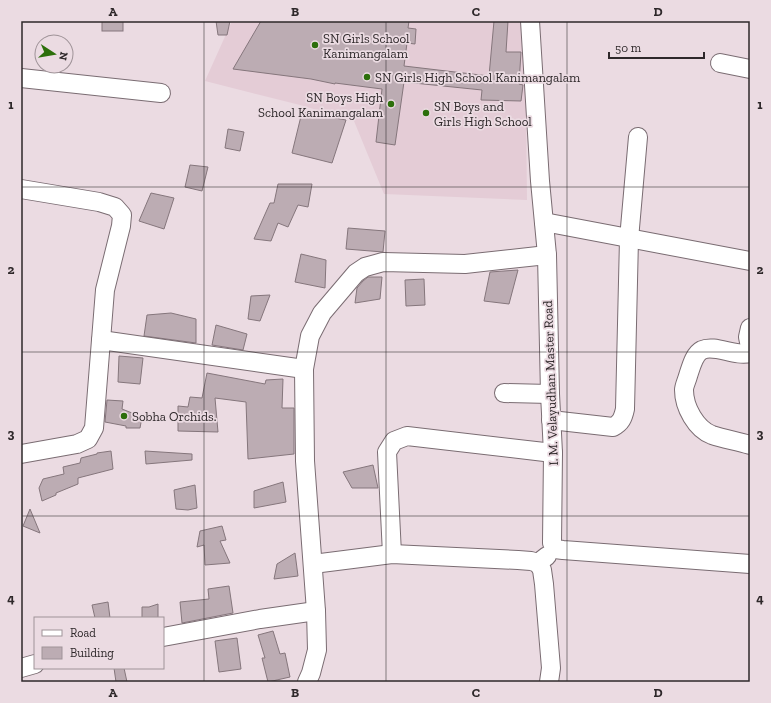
<svg xmlns="http://www.w3.org/2000/svg" width="771" height="703" font-family="'Zilla Slab',serif">
<rect width="100%" height="100%" fill="#ebdbe2"/>
<!-- built -->
<polygon fill="#e4ccd6" points="232,21 525,21 527,200 384,194 354,121 300,105 205,81"/>
<!-- building -->
<g fill="#bcacb3" stroke="#85767c">
<rect x="102" y="21" width="21" height="10"/>
<polygon points="216,21 230,21 227,35 218,35"/>
<polygon points="261,21 409,21 408,28 416,29 415,44 407,43 404,66 489,76 494,21 508,21 506,52 521,52 519,84 523,85 521,101 481,100 482,90 404,82 395,145 376,142 382,89 335,83 335,84 311,79 233,69"/>
<polygon points="302,112 346,120 332,163 292,153"/>
<polygon points="228,129 244,132 240,151 225,148"/>
<polygon points="190,165 208,167 202,191 185,187"/>
<polygon points="278,184 312,184 308,207 298,205 288,227 278,223 271,241 254,239 270,203 274,203"/>
<polygon points="151,193 174,198 164,229 139,221"/>
<polygon points="348,228 385,231 383,252 346,249"/>
<polygon points="301,254 326,260 325,288 295,282"/>
<polygon points="518,270 509,304 484,301 490,272"/>
<polygon points="368,277 382,277 380,299 355,303 357,288 363,281"/>
<polygon points="424,279 425,305 406,306 405,280"/>
<polygon points="270,295 260,321 248,319 251,296"/>
<polygon points="171,313 196,319 196,343 144,336 147,315"/>
<polygon points="216,325 247,334 243,350 212,345"/>
<polygon points="119,356 143,358 140,384 118,382"/>
<polygon points="207,373 265,384 266,380 283,379 282,408 294,408 294,454 248,459 246,402 215,398 218,432 178,431 178,406 188,407 190,397 202,398"/>
<polygon points="107,400 123,401 122,409 142,417 140,428 126,428 126,426 105,422"/>
<polygon points="111,451 113,469 78,478 78,484 56,493 56,495 42,501 39,488 43,479 64,474 63,467 80,463 81,458 97,454 97,453"/>
<polygon points="145,451 192,454 192,460 146,464"/>
<polygon points="373,465 378,488 352,488 343,472"/>
<polygon points="283,482 286,502 254,508 254,491"/>
<polygon points="195,485 197,508 188,510 176,509 174,490"/>
<polygon points="30,509 40,533 23,526"/>
<polygon points="222,526 226,540 220,541 230,563 205,565 204,545 197,547 200,531"/>
<polygon points="295,553 298,576 274,579 277,564"/>
<polygon points="229,586 233,613 182,623 180,602 209,599 208,589"/>
<polygon points="108,602 110,618 95,618 92,605"/>
<polygon points="158,604 158,618 142,618 142,607 149,607"/>
<polygon points="273,631 280,654 285,653 290,677 268,682 262,658 265,658 258,635"/>
<polygon points="237,638 241,669 219,672 215,641"/>
<polygon points="114,668 124,668 127,682 116,682"/>
</g>
<g fill="none" stroke-linecap="round" stroke-linejoin="round">
<!-- minor casing -->
<g stroke="#7a6c72" stroke-width="20">
<g id="minor">
<polyline points="530,21 540,181 547,255 550,394 553,453 552,543 555,549 563,550 750,564"/>
<polyline points="720,63 750,69"/>
<polyline points="21,78 161,93"/>
<polyline points="21,189 99,202 115,207 122,215 121,226 105,290 94,428 88,439 77,444 21,454"/>
<polyline points="544,222 750,261"/>
<polyline points="750,328 748,337 750,347"/>
<polyline points="101,340 304,369"/>
<path d="M750 353C735 357 715 344 702 350 694 354 691 367 688 376 687 380 684 386 684 390 684 407 696 429 712 435 724 439 737 441 750 445"/>
<polyline points="504,393 550,394"/>
<path d="M551 420 613 427C621 423 623 418 625 409L629 239 638 137"/>
<polyline points="392,554 387,452 394,441 407,436 553,453"/>
<polyline points="547,556 538,563 542,570 544,584 551,668 549,682"/>
<polyline points="313,564 392,554 518,560 531,561 538,563"/>
<polyline points="163,637 260,619 316,611"/>
<polyline points="21,668 35,664"/>
<polyline points="307,682 311,673 317,650 316,611 305,461 304,369 310,336 322,313 356,273 365,267 383,262 465,264 547,255"/>
</g>
</g>
<!-- minor -->
<use href="#minor" stroke="#fff" stroke-width="18"/>
</g>
<!-- grid -->
<path fill="none" stroke="#2e282a" stroke-width="1" stroke-opacity="0.55" d="M204 21V682M386 21V682M567 21V682M21 187H750M21 352H750M21 516H750"/>
<!-- markers -->
<g fill="#2c6f0b" stroke="#ebdbe2" stroke-width="1.5">
<circle cx="315" cy="45" r="4"/>
<circle cx="367" cy="77" r="4"/>
<circle cx="391" cy="104" r="4"/>
<circle cx="426" cy="113" r="4"/>
<circle cx="124" cy="416" r="4"/>
</g>
<g text-anchor="middle" stroke-width="3.5" stroke-linejoin="round" paint-order="stroke">
<!-- poi labels -->
<g font-size="13" fill="#2e282a" stroke="#ebdbe2" text-anchor="start">
<text x="323" y="43">SN Girls School<tspan x="323" dy="15">Kanimangalam</tspan></text>
<text x="375" y="82">SN Girls High School Kanimangalam</text>
<text x="383" y="102" text-anchor="end">SN Boys High<tspan x="383" dy="15">School Kanimangalam</tspan></text>
<text x="434" y="111">SN Boys and<tspan x="434" dy="15">Girls High School</tspan></text>
<text x="132" y="421">Sobha Orchids.</text>
</g>
<!-- street labels -->
<g font-size="13" fill="#2e282a" stroke="#ebdbe2">
<text transform="translate(550 383) rotate(-92)" y="5">I. M. Velayudhan Master Road</text>
</g>
</g>
<!-- border -->
<rect width="771" height="703" fill="none" stroke="#ebdbe2" stroke-width="44"/>
<!-- legend -->
<rect x="34" y="617" width="130" height="52" fill="#ebdbe2" stroke="#9f9398"/>
<rect x="42" y="630" width="20" height="6" fill="#ffffff" stroke="#9f9398"/>
<text x="70" y="637" font-size="12" fill="#2e282a">Road</text>
<rect x="42" y="647" width="20" height="12" fill="#bcacb3" stroke="#9f9398"/>
<text x="70" y="657" font-size="12" fill="#2e282a">Building</text>
<!-- north arrow -->
<g transform="translate(54 54) rotate(102)"><circle r="19" fill="#ebdbe2" stroke="#9f9398"/>
<path d="M0-3L7 15L0 10L-7 15Z" fill="#2c6f0b"/>
<text y="-6" font-size="11" font-weight="bold" text-anchor="middle" fill="#2e282a">N</text>
</g>
<!-- scale -->
<path d="M609 52v6h95v-6" fill="none" stroke="#2e282a" stroke-width="2"/>
<text x="615" y="52" font-size="12" fill="#2e282a" stroke="#ebdbe2" stroke-width="3" paint-order="stroke">50 m</text>
<rect x="22" y="22" width="727" height="659" fill="none" stroke="#2e282a" stroke-width="1.5"/>
<g font-size="13" text-anchor="middle" font-weight="bold" fill="#2e282a">
<text x="113" y="16">A</text>
<text x="295" y="16">B</text>
<text x="476" y="16">C</text>
<text x="658" y="16">D</text>
<text x="11" y="109">1</text>
<text x="760" y="109">1</text>
<text x="11" y="274">2</text>
<text x="760" y="274">2</text>
<text x="11" y="438">3</text>
<text x="760" y="438">3</text>
<text x="11" y="603">4</text>
<text x="760" y="603">4</text>
<text x="113" y="697">A</text>
<text x="295" y="697">B</text>
<text x="476" y="697">C</text>
<text x="658" y="697">D</text>
</g>
</svg>
